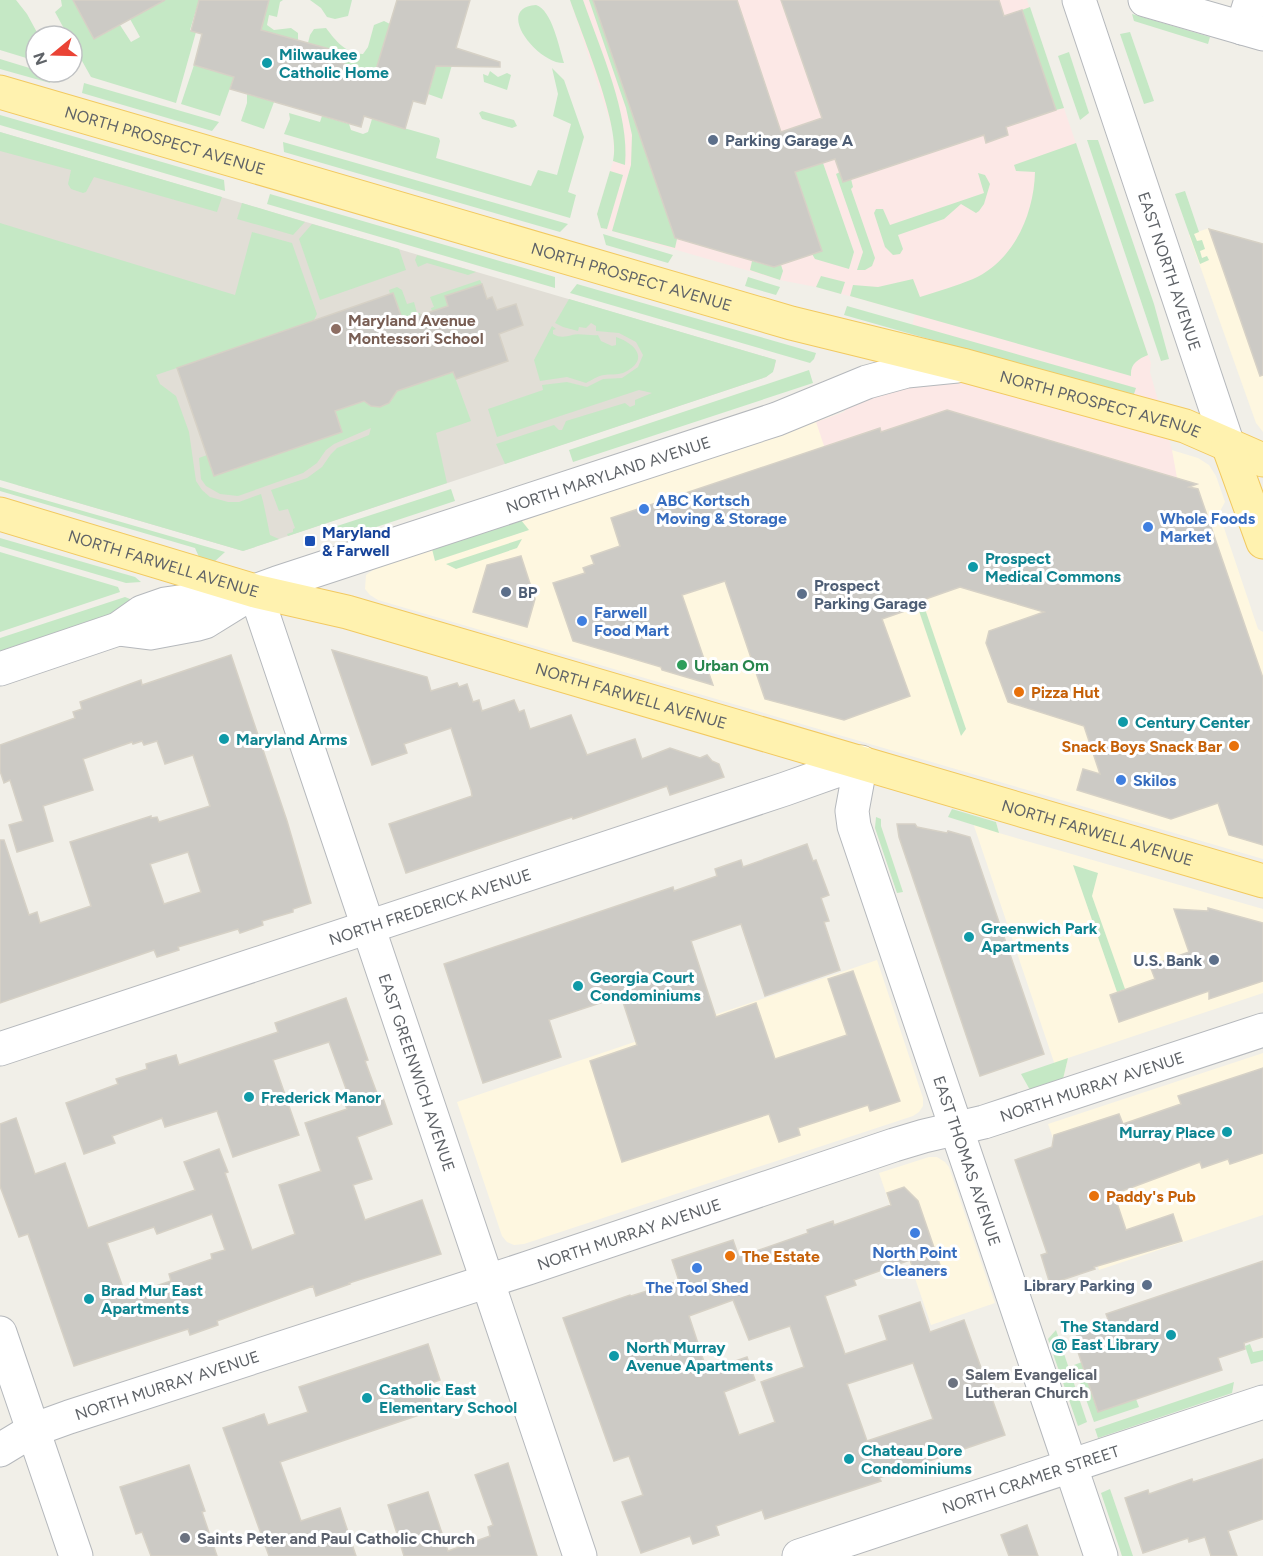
<svg xmlns="http://www.w3.org/2000/svg" width="1263" height="1556" font-family="Figtree,sans-serif">
<rect width="100%" height="100%" fill="#f1efe8"/>
<!-- commercial -->
<g fill="#fef7e0">
<polygon points="1209,228 1263,244 1263,432 1256,423 1189,235"/>
<polygon points="849,405 1142,441 1198,458 1209,465 1216,476 1225,502 1219,513 1258,629 1263,632 1263,859 378,600 370,595 365,589 366,575 376,568 844,412"/>
<polygon points="970,814 996,822 999,833 1263,909 1263,993 1068,1058 1063,1079 1060,1080"/>
<polygon points="877,960 923,1098 923,1106 919,1112 913,1116 524,1244 514,1245 507,1242 502,1236 457,1102"/>
<polygon points="1263,1053 1263,1215 1099,1270 1048,1124"/>
<polygon points="929,1157 937,1157 945,1162 949,1167 995,1303 931,1325 879,1173"/>
</g>
<!-- education -->
<polygon fill="#e1ded6" points="0,132 776,360 774,369 766,377 243,551 17,485 0,435"/>
<!-- medical -->
<polygon fill="#fce8e6" points="570,0 1027,0 1151,363 1150,372 1172,450 1177,478 1198,484 1190,487 1195,489 870,582 816,422 844,412 849,405 897,388 915,314 816,287 780,280 601,228 597,214 614,158 613,131"/>
<!-- green -->
<g fill="#c5e8c5">
<polygon points="0,0 16,0 27,14 39,36 36,36 36,61 0,50"/>
<polygon points="61,0 73,0 94,39 120,25 131,42 140,37 130,19 154,6 151,0 199,0 190,30 196,32 176,103 91,77 72,43 72,36 68,36 55,12 62,6"/>
<polygon points="269,0 283,0 280,2 277,17 269,15 267,25 274,30 291,28 298,33 298,40 293,39 291,48 249,36 266,10"/>
<polygon points="310,0 352,0 348,16 335,19 327,17 321,8"/>
<path d="M570 0H583C600 49 630 114 625 165L613 161C622 129 582 35 570 0Z"/>
<polygon points="589,0 593,0 675,238 677,239 675,248 612,231 631,165 632,135 626,108"/>
<path d="M536 5C552 10 559 47 564 63 538 64 493 8 536 5Z"/>
<polygon points="1030,7 1064,108 1056,110 1022,10"/>
<polygon points="1132,14 1210,37 1208,44 1134,21"/>
<path d="M384 21 390 24 375 73 334 61 336 51 308 43 310 35 314 29 326 28C336 41 345 53 363 54L368 47 374 25Z"/>
<polygon points="1130,32 1154,101 1144,104 1120,34"/>
<polygon points="1069,52 1089,113 1080,120 1058,56"/>
<polygon points="0,59 36,70 36,72 52,75 50,83 0,69"/>
<polygon points="438,60 452,65 442,99 428,94"/>
<polygon points="194,65 234,77 220,116 181,104"/>
<polygon points="552,68 564,80 584,137 568,192 576,195 570,218 284,134 290,119 289,113 320,122 322,116 349,124 351,130 363,134 368,132 372,119 439,138 440,141 436,158 531,186 538,170 557,175 571,124 553,116 558,94"/>
<polygon points="490,71 498,77 507,73 511,75 507,90 484,82 483,74 488,76"/>
<polygon points="84,83 219,122 212,131 82,93"/>
<polygon points="247,94 274,102 264,129 241,121 247,103"/>
<polygon points="482,111 514,120 517,126 512,128 482,119 479,113"/>
<polygon points="0,115 224,180 225,191 0,125"/>
<polygon points="0,132 222,197 217,212 94,177 86,192 83,193 71,189 68,184 71,170 0,151"/>
<polygon points="1087,140 1098,140 1154,304 1169,359 1161,361"/>
<polygon points="283,142 568,224 560,232 284,152"/>
<path d="M1076 143 1148 355C1138 359 1130 364 1131 376L850 296 853 285 878 287 913 279 920 297C938 291 956 286 973 279 1014 261 1034 214 1035 172L1016 171 1014 165Z"/>
<polygon points="823,163 854,252 849,269 815,259 812,254 822,251 795,172"/>
<polygon points="610,171 623,175 607,229 601,228 597,214"/>
<polygon points="840,172 851,179 853,187 851,189 875,258 872,266 865,270 857,270 863,252 836,174"/>
<polygon points="978,173 985,175 990,184 984,204 979,211 976,213 961,204 944,219 898,235 903,249 900,254 893,255 885,247 874,213 876,209 883,209 890,225 984,193"/>
<polygon points="1185,191 1199,232 1194,234 1197,241 1202,240 1205,249 1200,251 1202,258 1207,256 1209,260 1200,264 1175,194"/>
<polygon points="270,194 555,277 555,288 267,204"/>
<polygon points="242,203 305,222 293,235 237,219"/>
<path d="M0 223 235 295 252 232 292 243 317 314 313 322 156 375 160 384 176 396 189 432 196 481 202 490 210 497 228 502H239L261 494C265 508 267 521 270 535L279 539 243 551 0 480Z"/>
<polygon points="312,224 399,249 406,270 320,300 299,239"/>
<polygon points="603,234 673,255 668,263 606,245"/>
<polygon points="417,255 476,272 468,275 427,263 418,267 415,260"/>
<polygon points="752,261 774,267 781,265 783,271 780,280 750,270"/>
<polygon points="821,276 845,282 841,294 816,287"/>
<polygon points="748,277 780,287 776,295 745,286"/>
<polygon points="480,280 482,284 445,296 450,309 432,311 431,308 434,307 430,297"/>
<polygon points="577,284 816,353 814,359 810,363 570,293"/>
<polygon points="397,287 402,290 407,304 414,302 417,313 420,313 421,315 404,325 393,293 390,294 389,290"/>
<polygon points="569,299 776,360 773,372 766,377 505,464 496,444 554,425 559,430 562,430 566,421 625,403 630,407 635,405 635,400 652,393 639,390 497,437 488,409 543,390 542,385 567,382 587,387 603,379 622,378 638,367 643,355 636,342 619,333 596,331 596,326 591,323 586,328 579,327 578,331 563,327 555,323"/>
<polygon points="847,306 1136,388 1133,397 844,315"/>
<path d="M552 326 556 329 553 330V334C560 338 565 337 572 335 579 333 591 336 598 335L601 341 612 346 616 345V337C637 344 650 361 623 373 617 375 610 374 604 375 597 376 592 380 586 383L567 377 540 381 534 360Z"/>
<polygon points="809,370 813,383 573,462 569,450"/>
<polygon points="453,372 471,421 436,433 447,483 288,536 287,534 293,532 293,529 295,528 288,509 279,511 271,490 307,478 322,467 331,454 337,448 369,435 371,428 334,444 326,450 317,463 303,473 238,496 220,494 206,486 201,479 199,458 207,455 214,476 342,432 335,411 356,404 351,388 368,404 380,407 392,400 395,391"/>
<polygon points="0,487 225,552 214,562 199,557 195,548 0,491"/>
<polygon points="451,489 455,501 337,540 334,527"/>
<polygon points="521,520 529,530 435,561 432,549"/>
<polygon points="0,538 135,577 141,582 126,583 0,546"/>
<polygon points="522,539 517,548 456,569 446,564"/>
<polygon points="0,552 118,587 120,592 0,632"/>
<polygon points="125,597 140,603 134,606 0,651 0,638"/>
<polygon points="922,600 966,729 961,736 916,602"/>
<polygon points="952,809 996,822 999,833 948,817"/>
<polygon points="876,817 881,819 881,826 903,892 897,893 875,828"/>
<polygon points="1073,865 1098,873 1092,896 1125,989 1117,992"/>
<polygon points="1068,1058 1063,1079 1030,1090 1021,1074"/>
<polygon points="1056,1330 1087,1422 1078,1426 1048,1339"/>
<polygon points="1250,1344 1253,1352 1263,1350 1263,1361 1251,1364 1245,1346"/>
<polygon points="1082,1362 1098,1412 1136,1399 1139,1407 1094,1422 1074,1365"/>
<polygon points="1234,1382 1232,1393 1098,1438 1095,1429"/>
<polygon points="1110,1489 1133,1556 1122,1556 1101,1493"/>
</g>
<!-- building -->
<g fill="#cccac5" stroke="#d6d1c6" stroke-width="1.5" fill-rule="evenodd">
<polygon points="73,0 165,0 94,39"/>
<polygon points="199,0 269,0 261,30 337,51 334,61 375,73 397,0 470,0 456,48 500,62 500,67 436,66 425,104 413,101 405,129 364,116 361,127 230,89 234,77 194,65 202,34 191,31"/>
<polygon points="593,0 737,0 781,132 822,118 781,0 999,0 1004,16 1022,10 1056,110 1006,127 1008,135 986,143 984,135 843,182 835,159 795,172 822,251 774,267 675,238"/>
<polygon points="1209,229 1263,244 1263,375 1260,376"/>
<polygon points="482,284 487,299 492,297 497,310 516,304 523,325 499,334 508,361 456,379 453,372 397,391 389,403 380,407 371,406 364,401 335,411 342,432 214,476 177,368 393,293 403,321 448,306 445,296"/>
<polygon points="947,410 1197,484 1189,487 1198,489 1263,678 1263,845 1229,835 1218,803 1171,819 1077,790 1083,769 1100,774 1084,726 1008,702 986,643 989,631 1044,612 960,587 920,601 922,605 882,619 910,696 844,720 765,699 725,581 682,595 713,685 662,670 661,667 573,641 553,583 585,573 583,568 594,564 591,556 620,546 611,518 880,428 881,432"/>
<polygon points="521,556 535,599 527,627 473,612 487,565"/>
<polygon points="332,650 427,677 431,691 457,683 459,687 467,684 473,702 479,700 482,711 514,700 519,712 524,710 530,729 571,715 587,755 635,739 642,759 670,748 700,758 707,755 712,761 719,764 724,777 670,795 667,786 573,819 572,817 406,873 389,824 472,796 471,790 451,728 404,744 407,753 372,765"/>
<path d="M231 655 287 821 311 903 293 909V912L262 921 263 925 240 933 238 929 178 947 179 950 157 957 154 950 0 1003V840H4L29 915 37 912 40 923 91 906 70 842 151 816V818L157 817 159 822 210 806 193 755 165 764 157 741 144 745 142 741 133 744 132 742 83 759 93 790 43 806 53 841 17 852 9 825 23 821 10 780 4 783 0 771V745L75 718 73 712 82 709 80 702 141 680 142 685ZM188 852 201 892 164 904 150 864Z"/>
<polygon points="897,824 915,824 917,827 947,833 948,831 970,837 1044,1054 980,1076 899,837"/>
<polygon points="807,844 813,861 816,860 829,895 821,898 829,921 824,922 840,970 765,996 741,924 691,941 716,1017 756,1003 775,1059 847,1035 828,979 853,971 900,1101 870,1111 868,1105 798,1128 800,1135 779,1142 769,1114 622,1162 590,1061 637,1045 621,996 549,1020 561,1057 483,1083 444,964 673,887 674,891 717,876 715,869 741,860 743,867"/>
<polygon points="1208,908 1263,923 1263,981 1209,999 1209,991 1119,1022 1110,995 1155,979 1150,966 1189,952 1174,909 1208,911"/>
<path d="M346 998 368 1060 365 1061 379 1099 383 1098 392 1124 357 1137 372 1179 353 1185 365 1220 422 1200 441 1254 349 1283 350 1284 316 1296 313 1286 217 1321 218 1325 190 1335 188 1329 74 1366 28 1234 19 1237 0 1186V1124L16 1118 35 1174 65 1163 88 1228 195 1190 184 1162 219 1149 228 1172 225 1173 252 1250 295 1234 279 1185 321 1171 305 1123 347 1109 343 1099 349 1097 329 1042 273 1060 299 1135 233 1157 217 1111 165 1127 162 1118 112 1136 115 1143 84 1154 66 1103 118 1084 116 1079 147 1069 146 1064 176 1055 179 1065 278 1032 275 1023ZM212 1214 225 1250 211 1254 212 1259 169 1274 171 1281 126 1296 107 1243 154 1227 157 1234Z"/>
<polygon points="1263,1068 1263,1153 1230,1164 1228,1159 1202,1168 1200,1162 1114,1194 1126,1230 1173,1214 1182,1241 1094,1267 1095,1269 1050,1284 1041,1255 1047,1253 1015,1160 1052,1147 1054,1135 1119,1114 1123,1124 1181,1104 1178,1096"/>
<path d="M904 1187 918 1201 940 1265 915 1274 910 1260 854 1280 856 1285 825 1296 845 1354 887 1340 879 1316 920 1302 930 1332 964 1320 1005 1435 879 1478 881 1481 765 1519 762 1510 716 1526 719 1535 693 1544 690 1536 641 1553 622 1502 643 1495 629 1456 614 1461 563 1318 630 1295 631 1296 679 1281 672 1260 733 1240 739 1257 808 1233 807 1230 833 1221 834 1225 891 1205 887 1193ZM733 1300 749 1340 790 1326 804 1367 761 1382 775 1422 739 1435 724 1392 755 1380 747 1357 707 1371 689 1316ZM913 1363 933 1419 867 1441 847 1384Z"/>
<polygon points="1263,1261 1263,1337 1244,1343 1245,1349 1218,1358 1222,1370 1098,1412 1074,1340 1078,1339 1075,1331 1108,1319 1106,1314"/>
<polygon points="428,1344 440,1380 425,1385 434,1410 280,1462 301,1521 340,1508 356,1556 269,1556 223,1428 264,1414 268,1425 308,1412 299,1387"/>
<polygon points="1263,1459 1263,1519 1228,1531 1237,1556 1211,1556 1205,1537 1189,1542 1188,1538 1143,1553 1125,1498 1148,1490 1149,1494 1192,1479 1193,1482"/>
<polygon points="508,1463 537,1556 404,1556 388,1505 428,1492 448,1551 490,1536 488,1527 493,1525 475,1475"/>
<polygon points="189,1465 205,1511 202,1512 217,1556 151,1556 142,1532 136,1534 120,1487"/>
<polygon points="1027,1525 1038,1556 1009,1556 1001,1535"/>
</g>
<g fill="none" stroke-linecap="round" stroke-linejoin="round">
<!-- minor casing -->
<g stroke="#b5b8bc" stroke-width="35">
<g id="minor">
<path id="s1" d="M1079 0 1228 445"/>
<polyline points="1145,0 1263,34"/>
<polyline points="1242,28 1251,0"/>
<path id="s2" d="M255 591 580 1556"/>
<path id="s3" d="M118 629 150 633 198 624 205 622 255 591 277 583 777 419 867 382 907 371 957 366"/>
<polyline points="0,669 118,629 142,612 165,604 241,593"/>
<path id="s4" d="M0 1049 785 789 861 762 852 811 854 826 1101 1556"/>
<polyline points="0,1333 76,1556"/>
<path id="s5" d="M0 1450 33 1430 69 1417 528 1268 894 1145 924 1136 984 1122 1263 1030"/>
<path id="s6" d="M799 1556 1263 1402"/>
</g>
</g>
<!-- major casing -->
<g stroke="#f2c960" stroke-width="35">
<g id="major">
<path id="s7" d="M0 92 791 323 962 365 1185 426 1263 460"/>
<polyline points="1228,445 1263,542"/>
<path id="s8" d="M0 514 255 591 347 612 429 636 1263 881"/>
</g>
</g>
<!-- minor -->
<use href="#minor" stroke="#fff" stroke-width="33"/>
<!-- major -->
<use href="#major" stroke="#fff2af" stroke-width="33"/>
</g>
<!-- markers -->
<g fill="#0f9aa8" stroke="#fff" stroke-width="2">
<circle cx="267" cy="63" r="6"/>
<circle cx="973" cy="567" r="6"/>
<circle cx="1123" cy="722" r="6"/>
<circle cx="224" cy="739" r="6"/>
<circle cx="969" cy="937" r="6"/>
<circle cx="578" cy="986" r="6"/>
<circle cx="249" cy="1097" r="6"/>
<circle cx="1227" cy="1132" r="6"/>
<circle cx="89" cy="1299" r="6"/>
<circle cx="1171" cy="1335" r="6"/>
<circle cx="614" cy="1356" r="6"/>
<circle cx="367" cy="1398" r="6"/>
<circle cx="849" cy="1459" r="6"/>
</g>
<g fill="#5c6f8a" stroke="#fff" stroke-width="2">
<circle cx="713" cy="140" r="6"/>
<circle cx="506" cy="592" r="6"/>
<circle cx="802" cy="594" r="6"/>
<circle cx="1214" cy="960" r="6"/>
<circle cx="1147" cy="1285" r="6"/>
</g>
<circle fill="#8d6e63" stroke="#fff" stroke-width="2" cx="336" cy="329" r="6"/>
<g fill="#3f7fe0" stroke="#fff" stroke-width="2">
<circle cx="644" cy="509" r="6"/>
<circle cx="1148" cy="527" r="6"/>
<circle cx="582" cy="621" r="6"/>
<circle cx="1121" cy="780" r="6"/>
<circle cx="915" cy="1233" r="6"/>
<circle cx="697" cy="1268" r="6"/>
</g>
<rect fill="#1a4fb4" stroke="#fff" stroke-width="2" x="304" y="535" width="12" height="12" rx="3"/>
<circle fill="#2e9e5b" stroke="#fff" stroke-width="2" cx="682" cy="665" r="6"/>
<g fill="#e8710a" stroke="#fff" stroke-width="2">
<circle cx="1019" cy="692" r="6"/>
<circle cx="1234" cy="746" r="6"/>
<circle cx="1094" cy="1196" r="6"/>
<circle cx="730" cy="1256" r="6"/>
</g>
<g fill="#6b7280" stroke="#fff" stroke-width="2">
<circle cx="953" cy="1383" r="6"/>
<circle cx="185" cy="1538" r="6"/>
</g>
<g text-anchor="middle" stroke-width="6" stroke-linejoin="round" paint-order="stroke">
<!-- culture labels -->
<g font-size="16" font-weight="bold" fill="#0d838f" stroke="#fff" text-anchor="start">
<text x="279" y="60">Milwaukee<tspan x="279" dy="18">Catholic Home</tspan></text>
<text x="985" y="564">Prospect<tspan x="985" dy="18">Medical Commons</tspan></text>
<text x="1135" y="728">Century Center</text>
<text x="236" y="745">Maryland Arms</text>
<text x="981" y="934">Greenwich Park<tspan x="981" dy="18">Apartments</tspan></text>
<text x="590" y="983">Georgia Court<tspan x="590" dy="18">Condominiums</tspan></text>
<text x="261" y="1103">Frederick Manor</text>
<text x="1215" y="1138" text-anchor="end">Murray Place</text>
<text x="101" y="1296">Brad Mur East<tspan x="101" dy="18">Apartments</tspan></text>
<text x="1159" y="1332" text-anchor="end">The Standard<tspan x="1159" dy="18">@ East Library</tspan></text>
<text x="626" y="1353">North Murray<tspan x="626" dy="18">Avenue Apartments</tspan></text>
<text x="379" y="1395">Catholic East<tspan x="379" dy="18">Elementary School</tspan></text>
<text x="861" y="1456">Chateau Dore<tspan x="861" dy="18">Condominiums</tspan></text>
</g>
<!-- street labels -->
<g font-size="16" fill="#5f6368" stroke="#fff">
<text dy="6" stroke="none"><textPath href="#s7" startOffset="172">NORTH PROSPECT AVENUE</textPath></text>
<text dy="6" stroke="none"><textPath href="#s1" startOffset="286">EAST NORTH AVENUE</textPath></text>
<text dy="6" stroke="none"><textPath href="#s7" startOffset="658">NORTH PROSPECT AVENUE</textPath></text>
<text dy="6" stroke="none"><textPath href="#s7" startOffset="1144">NORTH PROSPECT AVENUE</textPath></text>
<text dy="6" stroke="none"><textPath href="#s3" startOffset="519">NORTH MARYLAND AVENUE</textPath></text>
<text dy="6" stroke="none"><textPath href="#s8" startOffset="171">NORTH FARWELL AVENUE</textPath></text>
<text dy="6" stroke="none"><textPath href="#s8" startOffset="657">NORTH FARWELL AVENUE</textPath></text>
<text dy="6" stroke="none"><textPath href="#s8" startOffset="1143">NORTH FARWELL AVENUE</textPath></text>
<text dy="6" stroke="none"><textPath href="#s4" startOffset="453">NORTH FREDERICK AVENUE</textPath></text>
<text dy="6" stroke="none"><textPath href="#s2" startOffset="508">EAST GREENWICH AVENUE</textPath></text>
<text dy="6" stroke="none"><textPath href="#s5" startOffset="1152">NORTH MURRAY AVENUE</textPath></text>
<text dy="6" stroke="none"><textPath href="#s4" startOffset="1326">EAST THOMAS AVENUE</textPath></text>
<text dy="6" stroke="none"><textPath href="#s5" startOffset="666">NORTH MURRAY AVENUE</textPath></text>
<text dy="6" stroke="none"><textPath href="#s5" startOffset="180">NORTH MURRAY AVENUE</textPath></text>
<text dy="6" stroke="none"><textPath href="#s6" startOffset="244">NORTH CRAMER STREET</textPath></text>
</g>
<!-- service labels -->
<g font-size="16" font-weight="bold" fill="#4e5e75" stroke="#fff" text-anchor="start">
<text x="725" y="146">Parking Garage A</text>
<text x="814" y="591">Prospect<tspan x="814" dy="18">Parking Garage</tspan></text>
<text x="518" y="598">BP</text>
<text x="1202" y="966" text-anchor="end">U.S. Bank</text>
<text x="1135" y="1291" text-anchor="end">Library Parking</text>
</g>
<!-- education labels -->
<g font-size="16" font-weight="bold" fill="#785e54" stroke="#fff" text-anchor="start">
<text x="348" y="326">Maryland Avenue<tspan x="348" dy="18">Montessori School</tspan></text>
</g>
<!-- shop labels -->
<g font-size="16" font-weight="bold" fill="#366cbe" stroke="#fff" text-anchor="start">
<text x="656" y="506">ABC Kortsch<tspan x="656" dy="18">Moving &amp; Storage</tspan></text>
<text x="1160" y="524">Whole Foods<tspan x="1160" dy="18">Market</tspan></text>
<text x="594" y="618">Farwell<tspan x="594" dy="18">Food Mart</tspan></text>
<text x="1133" y="786">Skilos</text>
<text x="915" y="1258" text-anchor="middle">North Point<tspan x="915" dy="18">Cleaners</tspan></text>
<text x="697" y="1293" text-anchor="middle">The Tool Shed</text>
</g>
<!-- transit labels -->
<g font-size="16" font-weight="bold" fill="#164399" stroke="#fff" text-anchor="start">
<text x="322" y="538">Maryland<tspan x="322" dy="18">&amp; Farwell</tspan></text>
</g>
<!-- leisure labels -->
<g font-size="16" font-weight="bold" fill="#27864d" stroke="#fff" text-anchor="start">
<text x="694" y="671">Urban Om</text>
</g>
<!-- food labels -->
<g font-size="16" font-weight="bold" fill="#c56008" stroke="#fff" text-anchor="start">
<text x="1031" y="698">Pizza Hut</text>
<text x="1222" y="752" text-anchor="end">Snack Boys Snack Bar</text>
<text x="1106" y="1202">Paddy's Pub</text>
<text x="742" y="1262">The Estate</text>
</g>
<!-- worship labels -->
<g font-size="16" font-weight="bold" fill="#5b616d" stroke="#fff" text-anchor="start">
<text x="965" y="1380">Salem Evangelical<tspan x="965" dy="18">Lutheran Church</tspan></text>
<text x="197" y="1544">Saints Peter and Paul Catholic Church</text>
</g>
</g>
<!-- north arrow -->
<g transform="translate(54 54) rotate(251)"><circle r="28" fill="#ffffff" stroke="#bfc1c3" stroke-width="1.5"/>
<path d="M0-4.5L10 22L0 15L-10 22Z" fill="#ea4335"/>
<text y="-9" font-size="16" font-weight="bold" text-anchor="middle" fill="#5f6368">N</text>
</g>
</svg>
